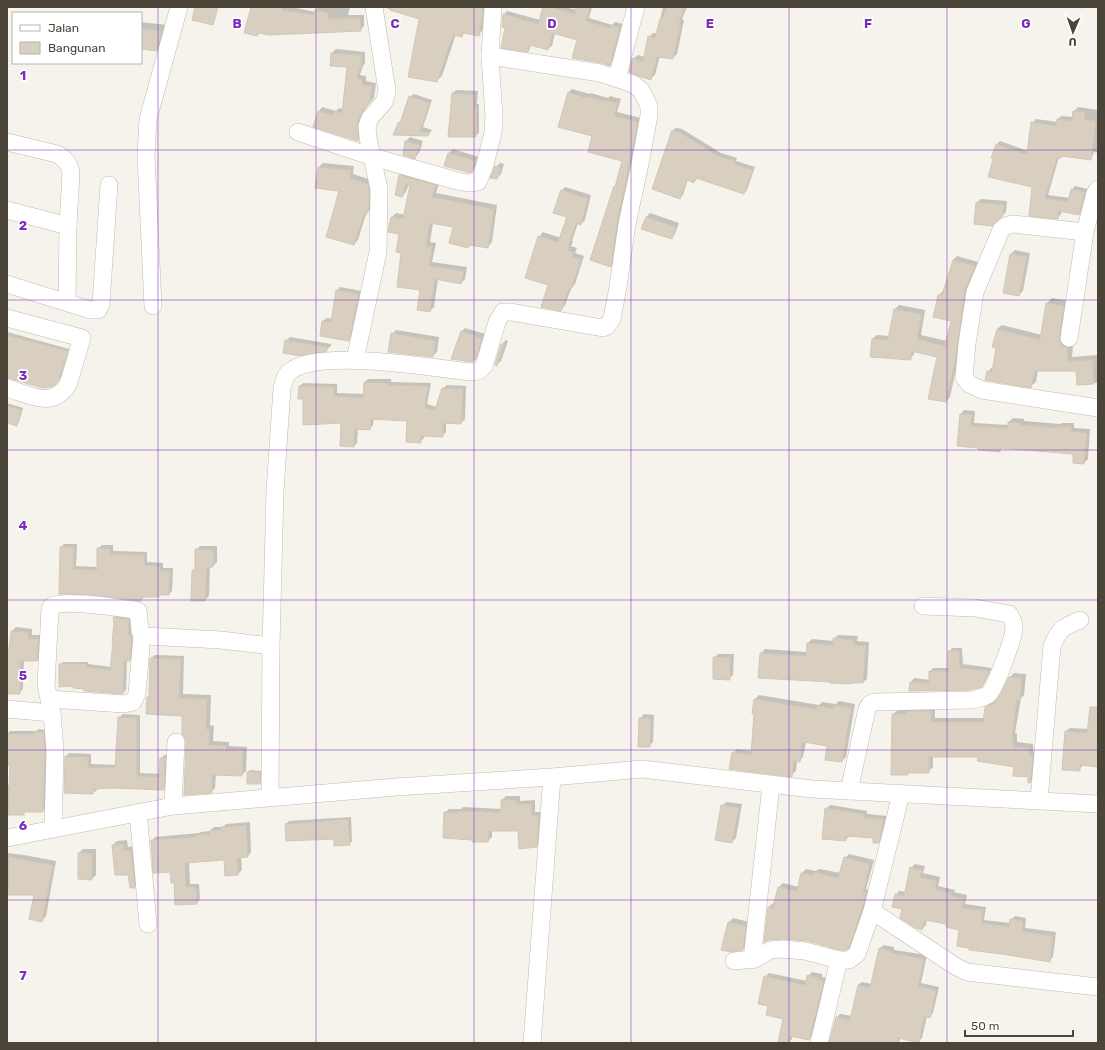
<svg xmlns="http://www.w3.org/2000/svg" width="1105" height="1050" font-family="Rubik,sans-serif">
<rect width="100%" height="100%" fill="#f6f3ec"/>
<!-- shadow -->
<g fill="#0003">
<polygon points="252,7 291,7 316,12 317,7 350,7 348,15 364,15 364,26 360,30 260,32 257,35"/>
<polygon points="386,7 487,7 484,29 478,35 465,32 462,36 456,34 442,76 436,81 421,18 386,8"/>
<polygon points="544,7 565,7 577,10 577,7 592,7 589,18 612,25 615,22 623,24 613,61 610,65 578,39 555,33 552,46 548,49 532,45 528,51 506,27 504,15 507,11 540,20"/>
<polygon points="663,7 687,7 682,19 684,20 677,54 673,58 660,56 655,75 650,79 633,59 638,55 645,57 649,37 653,33 657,33"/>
<polygon points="141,22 167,25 163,43 156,50 141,48"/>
<polygon points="336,49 365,52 365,63 363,66 360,75 366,76 366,81 376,83 374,98 366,107 361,118 362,136 358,139 314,126 319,111 322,107 336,111 339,108 343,109 349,66 332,53"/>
<polygon points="572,89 590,94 591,93 608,98 610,96 621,99 617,112 641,118 614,263 610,266 616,187 623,161 593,135 568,93"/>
<polygon points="456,90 478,91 477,104 479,104 479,133 475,136 453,93"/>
<polygon points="414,94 432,100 423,127 432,130 428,135 398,123 402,120 410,97"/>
<polygon points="1078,107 1098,110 1098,153 1094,152 1093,155 1089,159 1063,155 1061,157 1059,157 1048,195 1070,198 1072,190 1075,186 1088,189 1082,211 1079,214 1062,211 1061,214 1058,218 1033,186 997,144 1000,141 1028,151 1032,123 1036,119 1057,122 1058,119 1061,116 1073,117 1074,111"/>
<polygon points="676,128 682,129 721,153 737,158 736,161 755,167 747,190 744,193 698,178 694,182 688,179 683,195 680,198 672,131"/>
<polygon points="410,137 423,141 419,153 415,157 404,154 406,141"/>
<polygon points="453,149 479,157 475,167 471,172 449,153"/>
<polygon points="323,163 354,166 353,174 371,180 372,203 370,210 366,214 358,240 354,244 340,190 319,167"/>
<polygon points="500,163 504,164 501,174 497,178 496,167"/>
<polygon points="404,171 440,181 436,193 497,205 492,242 488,247 471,244 468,247 454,226 433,223 430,242 436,243 432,262 467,267 465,279 461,283 438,279 434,307 430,311 421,289 402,253 400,234 392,217 396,213 405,215 411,185 409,184 406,192 402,196 400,175"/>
<polygon points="565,187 591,195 585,220 581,224 578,223 572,241 573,241 571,246 577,248 575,253 584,256 575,284 571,289 565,305 561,310 549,284 539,237 543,232 561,238 568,217 561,191"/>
<polygon points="981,199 1007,201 1006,212 1002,216 977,203"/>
<polygon points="650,213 679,223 675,234 671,238 646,217"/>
<polygon points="1015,250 1030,253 1023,291 1019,295 1011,254"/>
<polygon points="957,256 978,262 969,286 959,357 950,397 946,401 938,356 914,351 914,354 910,359 872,339 877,335 890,336 895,309 899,305 925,310 921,335 947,341 952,320 939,295 943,291 944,291 953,260"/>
<polygon points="340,287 362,291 352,336 349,340 323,321 327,318 332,319 337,291"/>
<polygon points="1052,298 1068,301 1073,345 1072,357 1097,355 1098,383 1078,383 1077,370 1038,370 1036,382 1031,386 988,372 992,367 994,367 997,347 997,329 1002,325 1042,335 1047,303"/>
<polygon points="465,328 485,334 479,355 473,361 453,358 462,331"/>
<polygon points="396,330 439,337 437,352 433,356 392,334"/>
<polygon points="7,332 69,349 61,377 55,384 7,377"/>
<polygon points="290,337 331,344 331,346 326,350 286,341"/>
<polygon points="506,340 508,341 501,361 496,365 502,344"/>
<polygon points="368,379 391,379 391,382 431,383 427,404 437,407 443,389 447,385 466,386 465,419 461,423 446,422 446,432 442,436 424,435 424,438 420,442 408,420 374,418 373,425 370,429 358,428 357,443 354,446 342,422 304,398 300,386 303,383 337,384 337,393 364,394 365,382"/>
<polygon points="7,403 23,408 19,422 16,425 7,422"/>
<polygon points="964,410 975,411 974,423 1009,425 1009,422 1013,418 1024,419 1024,421 1060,424 1062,423 1074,423 1074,428 1090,429 1088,459 1084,463 1074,463 1075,453 1003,447 999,451 979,449 961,414"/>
<polygon points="64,544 77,544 76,566 98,567 98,549 102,545 113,545 113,551 147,552 147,562 163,563 163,568 173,568 172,591 169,594 161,594 158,596 145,596 141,600 93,594 60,593 61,547"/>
<polygon points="200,546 217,546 217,562 213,566 210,566 209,596 205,600 193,571 196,568 196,550"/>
<polygon points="117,615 131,616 131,632 134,632 132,657 129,660 127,660 126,690 123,693 85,688 60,665 63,662 88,662 88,664 111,667 114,641 114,618"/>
<polygon points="16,627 32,629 32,635 42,635 41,656 37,660 24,660 23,689 19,693 7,693 7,674 12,631"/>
<polygon points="838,635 858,636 857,641 869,642 867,679 863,682 852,682 851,683 761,653 765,649 807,652 808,643 812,639 834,641 834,639"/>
<polygon points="952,648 962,648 963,664 992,668 985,682 981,686 911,682 914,678 930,680 930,672 933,668 949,668 949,652"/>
<polygon points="718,654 734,654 733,675 729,679 714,658"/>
<polygon points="155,655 184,656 183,694 211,695 210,725 214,726 213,741 229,742 229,746 247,747 246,771 242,775 216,774 215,788 211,792 187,742 183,715 147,714 148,697 150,695 151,658"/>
<polygon points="1014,673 1026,674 1024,695 1021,698 1015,733 1017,734 1017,742 1033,744 1033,751 1037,752 1034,778 1030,782 1029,776 1015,766 979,756 933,756 933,767 928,772 910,772 908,774 893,714 898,710 910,710 912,707 935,707 935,718 984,718 986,708 990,703 999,699 1010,677"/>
<polygon points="759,695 819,705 822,702 836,704 839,701 855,704 846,757 842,761 828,745 806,742 803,757 799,761 797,760 796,771 791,775 733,753 737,749 752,751 755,699"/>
<polygon points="123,714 140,715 140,773 160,774 161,759 164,755 168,755 167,786 163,789 115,786 97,788 97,790 93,793 66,757 69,753 91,754 91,764 116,765 119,718"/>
<polygon points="644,714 654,715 653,742 649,746 640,718"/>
<polygon points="1098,722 1098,766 1083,765 1079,770 1066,731 1070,728 1089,729"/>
<polygon points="38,729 46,730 48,748 46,807 43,811 26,811 23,814 7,814 7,785 10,785 11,764 7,764 7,734 10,731 37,731"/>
<polygon points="250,770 261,771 261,781 260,783 248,772"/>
<polygon points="506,796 520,796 520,801 535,800 535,812 542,812 540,842 536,846 519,830 492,830 492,837 488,841 445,813 449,809 461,809 463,807 502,809 502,800"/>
<polygon points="726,802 742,804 736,838 732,842 722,806"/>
<polygon points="830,805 867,811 867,814 887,816 882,838 878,842 874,837 849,836 846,840 826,809"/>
<polygon points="351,817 352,841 349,844 335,838 286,824 289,821"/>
<polygon points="250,822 251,852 248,856 241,856 242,870 238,874 226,875 225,859 189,862 190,884 199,884 200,899 197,903 174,882 171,871 152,841 155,837 199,833 201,832 210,831 214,827 223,827 226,824"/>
<polygon points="127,840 128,847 135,846 138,883 134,887 129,873 113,845 117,841"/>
<polygon points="83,849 96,849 96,875 92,879 79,853"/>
<polygon points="7,853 24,855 56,861 46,916 42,921 35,894 7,887"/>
<polygon points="849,854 874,860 866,889 869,890 866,903 852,943 848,947 806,940 781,938 765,940 769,907 773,903 775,904 779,887 783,883 799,887 802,873 806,869 816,871 819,869 841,873 845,858"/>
<polygon points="915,864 925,866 923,873 940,877 938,886 955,890 954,892 967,895 965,904 986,907 984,920 1010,923 1011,920 1015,916 1026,918 1025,928 1056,932 1053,957 1049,961 948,924 927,919 926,925 922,929 903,908 896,895 899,891 906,892 911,868"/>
<polygon points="733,918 749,922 747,945 743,949 729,922"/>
<polygon points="884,945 894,947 894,950 927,955 921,983 939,987 933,1013 930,1017 927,1016 922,1038 918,1042 900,1037 899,1043 830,1043 837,1017 840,1014 852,1016 858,985 862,982 872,984 880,948"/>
<polygon points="812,972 822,974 822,977 827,978 813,1035 809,1039 793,1035 792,1039 788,1043 779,1041 784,1018 769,1006 765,977 769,973 807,981 808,976"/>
</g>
<!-- building -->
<g fill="#d8cfc1" stroke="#d3c7b4">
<polygon points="195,7 218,7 213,25 192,20"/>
<polygon points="251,7 282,7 282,10 314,15 315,10 329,13 328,19 360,18 361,31 269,35 258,33 257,36 244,33"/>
<polygon points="390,7 483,7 482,22 481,22 479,36 463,33 462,37 453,35 437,82 408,77 419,19 390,10"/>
<polygon points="543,7 551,7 575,14 576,7 590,7 586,21 610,28 611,25 620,27 610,66 602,63 572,58 577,40 553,33 548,50 530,45 528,52 501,48 505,28 502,27 503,14 538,24"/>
<polygon points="667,7 685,7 679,23 681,24 673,59 657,57 651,80 641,77 629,72 633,58 643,61 648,36 655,38 660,19 662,19"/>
<polygon points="141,29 161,31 157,51 141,49"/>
<polygon points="331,53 361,55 362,68 360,68 357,78 362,80 363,85 372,86 370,102 362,112 358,122 358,141 313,127 318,111 333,115 335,111 342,113 347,67 330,66"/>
<polygon points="568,92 586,98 586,96 605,101 605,100 618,103 614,116 638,122 617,222 611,267 590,260 614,186 615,187 622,161 588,152 592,136 558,127"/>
<polygon points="452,93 475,95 474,107 476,108 476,137 448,137"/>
<polygon points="409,96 430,103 420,131 429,133 428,136 393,135 398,123 400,123"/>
<polygon points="1073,111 1085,112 1084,119 1096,121 1091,160 1062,156 1061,158 1057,158 1045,198 1068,202 1071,189 1085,192 1079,215 1059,211 1058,219 1029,216 1032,187 988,177 993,159 991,158 996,144 1027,155 1031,122 1056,126 1057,119 1072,121"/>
<polygon points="672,130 679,132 718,156 735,161 734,164 753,170 744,194 696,178 694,183 687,180 680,199 652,189"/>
<polygon points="405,141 420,145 415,159 403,155"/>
<polygon points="448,153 476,161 471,173 444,166"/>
<polygon points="495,166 501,168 497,179 490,178"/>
<polygon points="318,167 351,170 350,178 368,184 369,190 369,207 366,215 364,214 354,245 326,237 339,191 315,188"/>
<polygon points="399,175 436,185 432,197 494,209 488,248 469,245 468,248 449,243 453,227 430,223 426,246 432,247 429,266 464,271 461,284 435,279 430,312 417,310 420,290 397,287 401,253 396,252 399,234 388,232 391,217 403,219 410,185 406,184 402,197 395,195"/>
<polygon points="561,190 588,199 581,225 576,223 569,245 570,245 568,250 574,252 572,257 581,260 571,289 569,289 561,311 541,307 548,285 525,278 538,236 558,242 567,217 553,213"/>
<polygon points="976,202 1004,205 1002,217 992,226 974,224"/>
<polygon points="646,217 676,227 672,239 641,229"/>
<polygon points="1010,254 1027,257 1019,296 1003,293"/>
<polygon points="953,260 975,266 965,290 955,362 946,402 928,399 937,357 911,351 911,360 870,357 872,339 888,340 894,309 922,314 917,339 945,346 951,321 933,317 938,295 942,295"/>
<polygon points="336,290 359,294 349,341 320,336 322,321 331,322"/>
<polygon points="1046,303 1064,306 1059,337 1060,342 1063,346 1067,348 1068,361 1093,360 1094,384 1077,385 1076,371 1035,371 1031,388 985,380 987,371 992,372 996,348 992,347 997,329 1040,340"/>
<polygon points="461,331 482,338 476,359 474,359 473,362 451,359"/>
<polygon points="391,333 436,341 433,357 388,352"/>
<polygon points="7,335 68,351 59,380 55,385 51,387 43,388 7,378"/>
<polygon points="285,340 327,347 327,351 301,356 283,353"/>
<polygon points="501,344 504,345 497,366 495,365"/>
<polygon points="364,382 388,383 388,385 428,386 425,408 435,410 442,388 463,389 461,424 443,423 443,437 421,436 421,443 406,442 407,421 371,419 370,430 355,429 354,447 340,446 341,423 303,425 303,399 298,399 299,386 334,387 334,396 363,398"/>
<polygon points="7,406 21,410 17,426 7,423"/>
<polygon points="960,414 972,415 971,426 1008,428 1008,422 1021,423 1020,425 1057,428 1057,426 1071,427 1070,431 1087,433 1084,464 1073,463 1073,454 1000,448 1000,452 978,450 978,448 957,446"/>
<polygon points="60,547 74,547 73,569 97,570 97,548 110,549 110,554 144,555 144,565 160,566 160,571 170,571 169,595 159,595 159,597 141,597 141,601 93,595 59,594"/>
<polygon points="195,549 214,550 213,567 207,567 205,601 191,601 192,570 195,570"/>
<polygon points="113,617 129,619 128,635 131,635 132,637 130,661 124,661 123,694 84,691 84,689 73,688 73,686 59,687 59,664 86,664 85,667 110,670 113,642 112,642 114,624"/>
<polygon points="11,631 29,632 28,639 38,639 37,661 20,661 20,694 7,694 7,666"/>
<polygon points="833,638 854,640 854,645 866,646 863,683 851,683 851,684 830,683 830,682 758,678 760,653 806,656 807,643 833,645"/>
<polygon points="948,651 959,651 960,668 989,671 982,687 970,690 909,691 910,682 929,683 929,671 948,671"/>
<polygon points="713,657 730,658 730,680 713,679"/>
<polygon points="150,658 181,659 179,698 207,699 206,729 210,729 209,745 226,746 226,750 243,750 242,776 212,775 212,793 184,795 186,742 185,738 182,734 182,716 146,714 147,697 149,697"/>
<polygon points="1009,677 1022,678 1020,700 1017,700 1012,737 1013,738 1013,747 1029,748 1029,755 1033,756 1030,783 1028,783 1028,777 1013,776 1014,767 977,761 978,757 929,757 929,773 908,773 908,775 891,775 892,714 906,714 907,711 931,711 931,722 983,722 985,707 993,704 997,699"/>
<polygon points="754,699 816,709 817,706 834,709 834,705 851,708 842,762 825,760 827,746 804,742 802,743 800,762 794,761 792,777 729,769 732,752 751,755 754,714 752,714"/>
<polygon points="1090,707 1098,707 1098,767 1080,765 1080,771 1062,770 1065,731 1087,733"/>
<polygon points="118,717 137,718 137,776 159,777 160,758 165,758 164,790 115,788 94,789 93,794 64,793 65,756 88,757 88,767 115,768"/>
<polygon points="639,718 651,718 650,747 638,747"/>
<polygon points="34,732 44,732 45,751 43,812 24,812 24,815 8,815 10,765 7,765 7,734 34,734"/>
<rect x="247" y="772" width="13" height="12"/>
<polygon points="501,800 516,800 516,804 531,804 532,816 539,815 537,847 519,849 518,831 489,831 488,842 472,842 472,840 443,838 444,812 458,813 458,811 501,812"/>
<polygon points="721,805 739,808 732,843 715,840"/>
<polygon points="825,808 864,814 864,818 884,819 879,843 873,843 873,838 846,836 846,841 822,839"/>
<polygon points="348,819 350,845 334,846 334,839 286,841 285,824"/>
<polygon points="246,825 248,857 237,858 238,875 225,876 224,860 185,863 186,887 196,887 197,904 175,905 174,883 171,883 170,872 153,873 151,840 196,837 196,835 210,834 209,831 221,830 221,827"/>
<polygon points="124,844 124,851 131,850 135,888 130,888 128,875 115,875 112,845"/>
<polygon points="78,853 92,853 92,880 78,879"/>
<polygon points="9,857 53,865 42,922 29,919 34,895 8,895"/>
<polygon points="844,857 870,864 863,893 866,893 862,908 849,948 846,950 840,950 808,941 783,939 769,940 764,942 768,907 773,908 778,887 797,891 801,873 813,875 814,872 838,878"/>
<polygon points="910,867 922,870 920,877 937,881 935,889 952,893 951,896 964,899 962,908 983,910 981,923 1009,927 1010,919 1023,921 1022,931 1053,936 1050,962 1002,954 969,950 969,948 957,946 959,930 946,927 946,924 925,920 922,930 916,928 900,918 902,909 892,907 895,894 904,896"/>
<polygon points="728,922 746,926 743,950 731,952 721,950"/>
<polygon points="879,948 891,951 891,953 924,959 918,986 936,990 930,1018 924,1016 919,1043 898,1038 897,1043 829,1043 836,1017 850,1020 858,985 870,988"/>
<polygon points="807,975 819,978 819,980 824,981 809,1040 790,1036 789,1043 778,1042 783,1019 766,1015 768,1006 758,1004 764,976 805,985"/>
</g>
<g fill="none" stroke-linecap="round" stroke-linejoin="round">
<!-- minor casing -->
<g stroke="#c2bbae" stroke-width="18">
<g id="minor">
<polyline points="617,78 636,7"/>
<polyline points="298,132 373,157 457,181 468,183 478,182 484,168 493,133 494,117 490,56 493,7"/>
<path d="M7 142 57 154C65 159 69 163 71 172L68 226 67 302"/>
<polyline points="7,210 68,226"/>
<polyline points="1085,232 1013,224 1006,226 1001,230 975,292 967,344 964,377 969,384 982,390 1098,408"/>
<polyline points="7,284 90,310 98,310 101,304 109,185"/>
<polyline points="153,306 146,156 148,119 179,7"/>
<path d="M7 318 82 338 68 385C52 409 30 395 7 388"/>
<polyline points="1069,338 1085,232 1095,193 1098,189"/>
<polyline points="355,360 378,252 379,189 368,138 367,126 370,118 384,102 387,91 374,7"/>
<polyline points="49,699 124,704 133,702 137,694 142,635"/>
<polyline points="7,709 52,713"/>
<path d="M849 791 867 709 870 704 875 702 971 700C977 699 984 698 989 694 996 686 1013 640 1014 629 1014 623 1013 619 1009 614L975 608 923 606"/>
<path d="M270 797 271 646 275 491 282 388C284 381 285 374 292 370 323 349 432 368 471 372 477 372 480 371 484 366L497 322 503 312H511L603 328 607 326 612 319 618 287 627 224 640 164 649 115V106L641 90 633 84 600 73 490 56"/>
<path d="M1039 800 1052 646C1059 629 1063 627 1080 620"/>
<polyline points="173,806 176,742"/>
<polyline points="138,812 148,924"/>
<path d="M53 828 55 751 52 713 46 685 50 609 52 606C64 599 119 608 135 610L138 611 140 631 142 635 145 636 221 640 271 646"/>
<polyline points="7,838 173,806 396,787 552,777 642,769 812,789 1098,804"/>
<polyline points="872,911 901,794"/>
<polyline points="752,960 771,785"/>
<polyline points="734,961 755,959 770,950 782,949 805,951 839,960 849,960 857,954 872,911 955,966 967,972 1098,987"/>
<polyline points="532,1043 552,777"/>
<polyline points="819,1043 839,960"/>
</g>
</g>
<!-- minor -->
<use href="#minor" stroke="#fff" stroke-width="17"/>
</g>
<!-- grid -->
<path fill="none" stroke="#7b2cbf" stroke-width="1" stroke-opacity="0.55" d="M158 7V1043M316 7V1043M474 7V1043M631 7V1043M789 7V1043M947 7V1043M7 150H1098M7 300H1098M7 450H1098M7 600H1098M7 750H1098M7 900H1098"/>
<g font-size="13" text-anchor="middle" font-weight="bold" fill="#7b2cbf" stroke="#fff" stroke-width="3.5" stroke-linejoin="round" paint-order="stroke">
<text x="237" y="28">B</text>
<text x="395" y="28">C</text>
<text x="552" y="28">D</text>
<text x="710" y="28">E</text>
<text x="868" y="28">F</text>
<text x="1026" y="28">G</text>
<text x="23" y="80">1</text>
<text x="23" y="230">2</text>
<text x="23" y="380">3</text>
<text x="23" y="530">4</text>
<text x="23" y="680">5</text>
<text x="23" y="830">6</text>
<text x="23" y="980">7</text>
</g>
<!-- border -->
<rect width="1105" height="1050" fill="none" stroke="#4b4439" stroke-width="16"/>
<!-- legend -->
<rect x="12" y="12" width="130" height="52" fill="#ffffff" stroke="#b7b4b0"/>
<rect x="20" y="25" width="20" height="6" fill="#ffffff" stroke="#b7b4b0"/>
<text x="48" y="32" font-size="12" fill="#4b4439">Jalan</text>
<rect x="20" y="42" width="20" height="12" fill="#d8cfc1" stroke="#b7b4b0"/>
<text x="48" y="52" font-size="12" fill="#4b4439">Bangunan</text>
<!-- north arrow -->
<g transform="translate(1073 32) rotate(182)" stroke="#ffffff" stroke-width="3" paint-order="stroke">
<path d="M0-3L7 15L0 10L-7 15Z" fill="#4b4439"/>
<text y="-6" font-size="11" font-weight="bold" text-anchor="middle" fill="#4b4439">U</text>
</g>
<!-- scale -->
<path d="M965 1030v6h108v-6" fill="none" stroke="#4b4439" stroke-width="2"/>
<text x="971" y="1030" font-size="12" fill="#4b4439" stroke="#ffffff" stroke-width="3" paint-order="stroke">50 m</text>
</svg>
